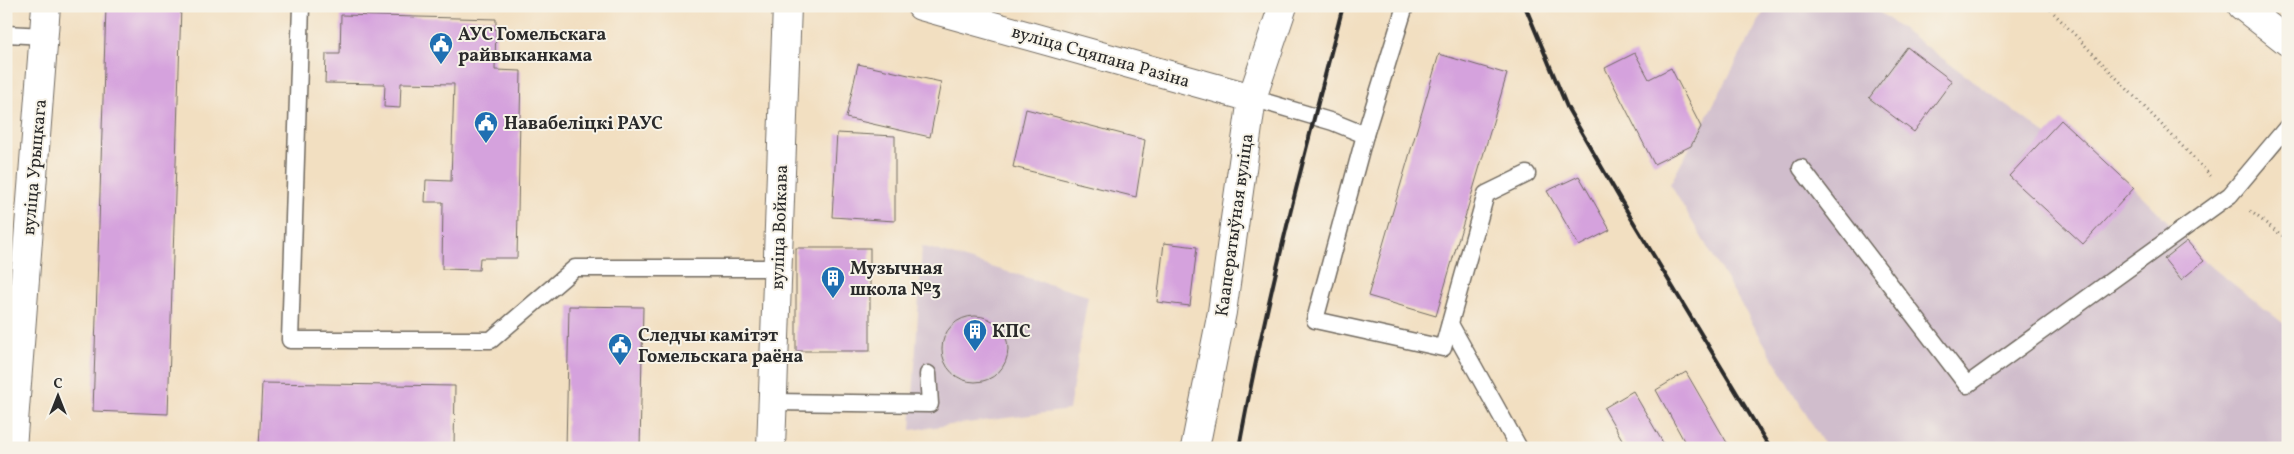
<svg xmlns="http://www.w3.org/2000/svg" width="2294" height="454" font-family="Vollkorn,serif">
<rect width="100%" height="100%" fill="#f7f3e8"/>
<filter id="ink" filterUnits="userSpaceOnUse"><feTurbulence type="fractalNoise" baseFrequency=".02" numOctaves="2"/><feDisplacementMap in="SourceGraphic" scale="10" xChannelSelector="R" yChannelSelector="G"/><feConvolveMatrix kernelMatrix="1 2 1 2 8 2 1 2 1" color-interpolation-filters="sRGB"/></filter>
<filter id="wash" filterUnits="userSpaceOnUse"><feTurbulence type="fractalNoise" baseFrequency=".0096" numOctaves="4" result="noise"/><feDisplacementMap in="SourceGraphic" scale="20" xChannelSelector="R" yChannelSelector="G"/><feGaussianBlur stdDeviation="1.12" result="paint"/><feColorMatrix in="noise" values="0 0 0 0 0 0 0 0 0 0 0 0 0 0 0 0 0 1.4 0 .05"/><feComposite in="paint" operator="in"/></filter>
<g filter="url(#wash)">
<rect width="100%" height="100%" fill="#f2dfc1"/>
<!-- industrial -->
<g fill="#d0bdcc">
<polygon points="1767,6 1871,6 2047,135 2061,120 2134,188 2187,241 2204,261 2288,327 2288,448 1826,448 1670,184"/>
<polygon points="922,246 1088,296 1069,410 911,430"/>
</g>
<g id="blocks">
<!-- building -->
<g fill="#d5a2dd">
<polygon points="106,6 181,6 168,414 93,411"/>
<polygon points="341,15 496,19 495,70 521,71 517,258 480,258 479,270 442,269 443,202 425,202 426,180 451,181 454,84 401,83 400,108 384,107 385,84 325,83 326,54 340,54"/>
<polygon points="1907,47 1952,81 1914,132 1869,98"/>
<polygon points="1635,53 1649,79 1671,68 1701,127 1691,146 1654,164 1605,68"/>
<polygon points="1439,54 1507,74 1436,316 1368,296"/>
<polygon points="858,64 941,82 930,137 846,118"/>
<polygon points="1026,109 1145,140 1136,197 1013,167"/>
<polygon points="2061,120 2134,188 2083,244 2009,176"/>
<polygon points="837,133 895,136 895,221 832,217"/>
<polygon points="1579,176 1610,230 1579,246 1547,191"/>
<polygon points="2187,241 2204,261 2181,280 2164,259"/>
<polygon points="1164,243 1197,247 1190,306 1157,302"/>
<rect x="796" y="248" width="74" height="103"/>
<polygon points="569,306 643,307 640,448 566,448"/>
<circle cx="975" cy="349" r="33"/>
<polygon points="1686,372 1730,448 1688,448 1656,390"/>
<polygon points="262,383 455,386 454,448 259,448"/>
<polygon points="1633,391 1666,448 1627,448 1604,408"/>
</g>
</g>
</g>
<g filter="url(#ink)">
<use href="#blocks" fill-opacity="0" stroke="#716a60" stroke-width="1"/>
<g fill="none" stroke-linecap="round" stroke-linejoin="round">
<!-- service casing -->
<g stroke="#716a60" stroke-width="19">
<g id="service">
<polyline points="301,6 290,340 491,340 575,268 778,268"/>
<polyline points="6,34 45,36"/>
<polyline points="1252,98 1333,122 1365,135 1405,6"/>
<polyline points="1365,135 1315,320 1443,348 1486,194 1527,174"/>
<polyline points="1801,168 1967,385 2230,195 2288,126"/>
<polyline points="1450,324 1519,448"/>
<polyline points="773,402 930,404 928,374"/>
</g>
</g>
<!-- minor casing -->
<g stroke="#716a60" stroke-width="30">
<g id="minor">
<polyline points="921,6 1252,98"/>
<polyline points="12,448 46,6"/>
<polyline points="771,448 787,6"/>
<polyline points="1195,448 1222,312 1252,98 1283,6"/>
</g>
</g>
<!-- secondary casing -->
<g stroke="#716a60" stroke-width="30">
<polyline id="secondary" points="2242,6 2288,42"/>
</g>
<!-- path -->
<g stroke="#716a60" stroke-width="3" stroke-dasharray="1 4" stroke-linecap="butt">
<polyline points="2047,6 2212,177"/>
<polyline points="2250,211 2288,240"/>
</g>
<!-- service -->
<use href="#service" stroke="#fff" stroke-width="16"/>
<!-- minor -->
<use href="#minor" stroke="#fff" stroke-width="28"/>
<!-- secondary -->
<use href="#secondary" stroke="#fff" stroke-width="28"/>
<!-- rail -->
<g stroke="#2b2b2b" stroke-width="4">
<polyline points="1525,6 1567,107 1631,218 1770,448"/>
<path d="M1239 448C1266 299 1305 153 1343 6"/>
</g>
</g>
</g>
<!-- icons -->
<defs>
<g id="civic-pin" transform="scale(1.25)"><path d="M0 17L-7.5 6A9.5 9.5 0 1 1 7.5 6Z" fill="#1f6fb2" stroke="#f7f3e8"/><path d="M-.6-6.5H3V-4.5H.6V-3L4-1V1h2V6H-6V1h2V-1L-.6-3ZM-1.2 2.5V6h2.4V2.5Z" fill="#fff"/></g>
<g id="building-pin" transform="scale(1.25)"><path d="M0 17L-7.5 6A9.5 9.5 0 1 1 7.5 6Z" fill="#1f6fb2" stroke="#f7f3e8"/><path d="M-4-6H4V6H1V3H-1V6H-4ZM-2.5-4.3h1.7v1.8h-1.7ZM.8-4.3h1.7v1.8H.8ZM-2.5-1h1.7V.8h-1.7ZM.8-1h1.7V.8H.8Z" fill="#fff"/></g>
</defs>
<g fill-rule="evenodd">
<use href="#civic-pin" x="441" y="44"/>
<use href="#civic-pin" x="486" y="123"/>
<use href="#building-pin" x="833" y="278"/>
<use href="#building-pin" x="975" y="331"/>
<use href="#civic-pin" x="620" y="345"/>
</g>
<g text-anchor="middle" stroke-width="4" stroke-linejoin="round" paint-order="stroke">
<!-- poi labels -->
<g font-size="18" font-weight="bold" fill="#2b2b2b" stroke="#f7f3e8" text-anchor="start">
<text x="458" y="40">АУС Гомельскага<tspan x="458" dy="21">райвыканкама</tspan></text>
<text x="504" y="129">Навабеліцкі РАУС</text>
<text x="850" y="274">Музычная<tspan x="850" dy="21">школа №3</tspan></text>
<text x="992" y="337">КПС</text>
<text x="638" y="341">Следчы камітэт<tspan x="638" dy="21">Гомельскага раёна</tspan></text>
</g>
<!-- street labels -->
<g font-size="18" fill="#2b2b2b" stroke="#f7f3e8">
<text transform="translate(1101 56) rotate(16)" y="6">вуліца Сцяпана Разіна</text>
<text transform="translate(34 167) rotate(-85)" y="6">вуліца Урыцкага</text>
<text transform="translate(1234 225) rotate(-82)" y="6">Кааператыўная вуліца</text>
<text transform="translate(779 227) rotate(-88)" y="6">вуліца Войкава</text>
</g>
</g>
<!-- margin -->
<rect width="2294" height="454" fill="none" stroke="#f7f3e8" stroke-width="25"/>
<!-- north arrow -->
<g transform="translate(58 396)" stroke="#f7f3e8" stroke-width="4" paint-order="stroke">
<path d="M0-4L9 19L0 12L-9 19Z" fill="#2b2b2b"/>
<text y="-8" font-size="14" font-weight="bold" text-anchor="middle" fill="#2b2b2b">С</text>
</g>
</svg>
